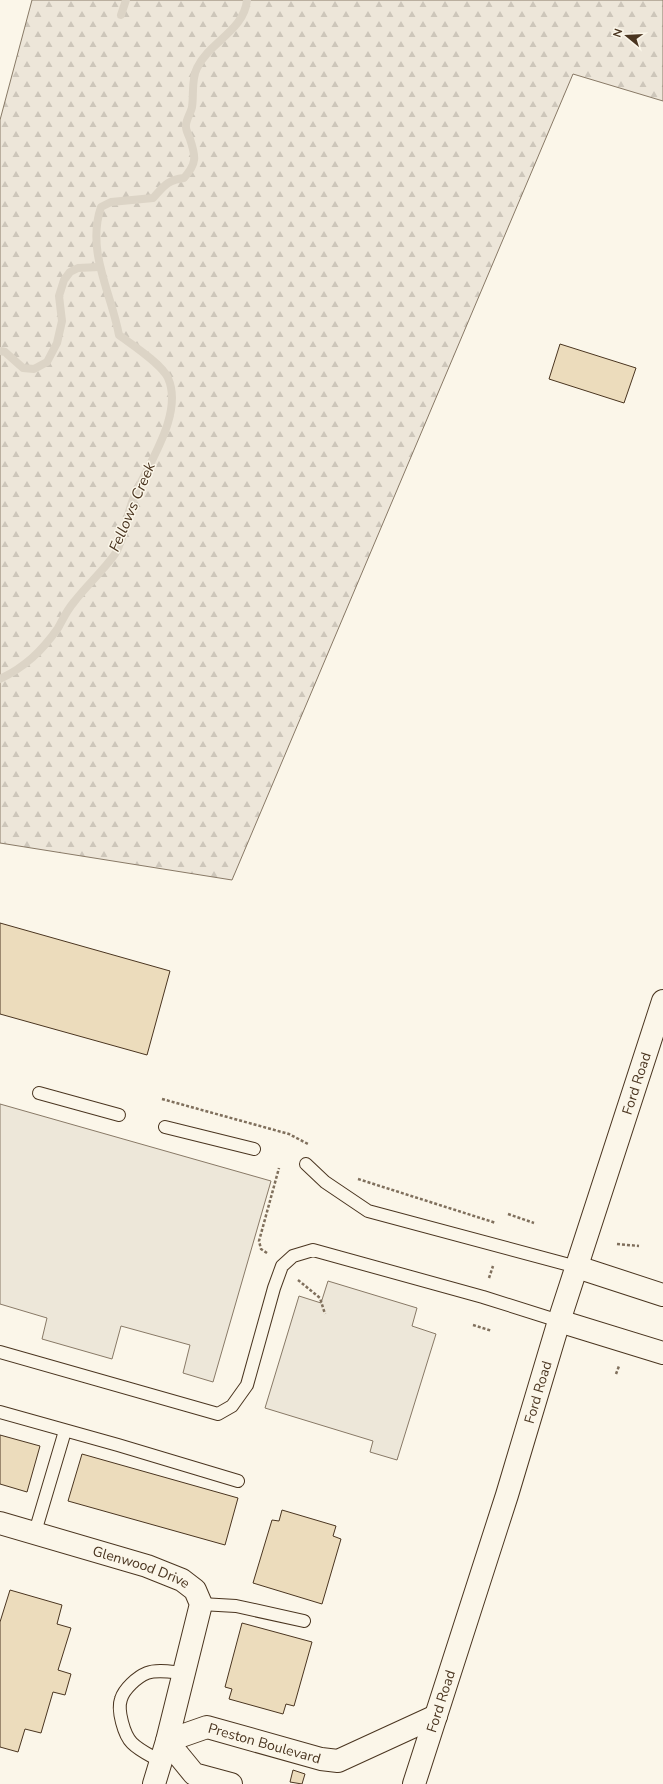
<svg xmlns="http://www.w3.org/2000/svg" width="663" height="1784" font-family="'Nunito Sans',sans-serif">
<defs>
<pattern id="forest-firs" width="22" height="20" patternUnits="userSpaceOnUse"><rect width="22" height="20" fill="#ede6d9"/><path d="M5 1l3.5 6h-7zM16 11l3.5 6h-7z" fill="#cdc6ba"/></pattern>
</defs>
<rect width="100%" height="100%" fill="#fbf6e9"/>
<!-- forest -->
<polygon fill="url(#forest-firs)" stroke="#887966" points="32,0 663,0 663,101 573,74 232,880 0,843 0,120"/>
<!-- parking -->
<g fill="#ede7d9" stroke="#887966">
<polygon points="0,1104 271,1181 213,1382 183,1373 190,1345 121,1326 112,1359 42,1339 47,1318 0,1304"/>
<polygon points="328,1281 417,1308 412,1326 436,1334 397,1460 370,1452 373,1441 265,1408 299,1296 321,1303"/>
</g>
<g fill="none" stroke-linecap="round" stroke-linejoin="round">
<!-- stream -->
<g stroke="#dcd4c6" stroke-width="8">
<polyline points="121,15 126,0"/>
<polyline points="0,351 5,352 23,368 34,369 47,362 57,343 62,321 59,296 64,280 70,272 78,268 99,267"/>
<path d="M0 679C25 667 42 651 58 628 63 619 67 610 74 602 87 585 103 571 115 554 126 536 126 515 134 497 148 464 184 414 168 378 162 364 131 344 119 335 111 292 86 251 101 207L111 202 153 198C164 186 167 180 184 178 197 163 196 157 190 139 189 136 186 131 186 127 185 121 191 113 192 107 194 94 191 80 197 68 209 42 244 31 247 0"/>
</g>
</g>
<!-- building -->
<g fill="#ecdcbc" stroke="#4a3520">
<polygon points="560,344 636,368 624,403 549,379"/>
<polygon points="0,923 170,971 147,1055 0,1014"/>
<polygon points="0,1435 40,1446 27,1492 0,1484"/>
<polygon points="82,1454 238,1498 225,1545 68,1501"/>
<polygon points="282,1510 336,1526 333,1536 341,1539 322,1604 253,1583 272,1520 279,1521"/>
<polygon points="10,1590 62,1605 57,1624 71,1628 58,1670 71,1674 65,1695 53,1692 41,1733 25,1729 18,1752 0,1747 0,1622"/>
<polygon points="242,1623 312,1642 294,1706 286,1704 283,1714 229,1699 232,1689 225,1687"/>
<polygon points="293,1770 305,1774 302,1784 290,1782"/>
</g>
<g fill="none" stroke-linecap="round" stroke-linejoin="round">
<!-- lane casing -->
<g stroke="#4a3520" stroke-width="14">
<g id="lane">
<polyline points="39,1093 119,1115"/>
<polyline points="165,1127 254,1149"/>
<polyline points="306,1164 325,1182 368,1211 577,1267"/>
<polyline points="0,1352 218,1414 232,1406 247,1385 274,1288 282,1266 293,1256 313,1250 483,1297 559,1321"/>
<polyline points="0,1412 118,1445 238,1481"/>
<polyline points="35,1532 65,1431"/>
<polyline points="201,1604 236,1606 304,1621"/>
<path d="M160 1761C150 1755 140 1751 132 1743 124 1735 117 1710 121 1699 124 1689 137 1677 147 1673 157 1669 172 1672 184 1673"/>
</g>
</g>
<!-- street casing -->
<g stroke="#4a3520" stroke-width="24">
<g id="street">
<polyline points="577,1267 663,1295"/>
<polyline points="559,1321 663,1353"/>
<path id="s1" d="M0 1523 147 1566 182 1580 195 1590 201 1604 167 1741 154 1784"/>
<path id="s2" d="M231 1784 194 1774 167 1741 207 1727 321 1759 338 1761 436 1716"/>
</g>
</g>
<!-- primary casing -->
<g stroke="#4a3520" stroke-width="24">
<g id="primary">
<path id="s3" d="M414 1784 507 1495 559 1321 663 1001"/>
</g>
</g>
<!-- path -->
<g stroke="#7f6f5c" stroke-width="2.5" stroke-dasharray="3 2" stroke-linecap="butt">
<polyline points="162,1099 289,1134 308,1144"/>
<polyline points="358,1179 496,1223"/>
<polyline points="508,1214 534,1223"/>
<polyline points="617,1244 639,1246"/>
<polyline points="267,1253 261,1249 259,1241 279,1168"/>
<polyline points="489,1278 493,1266"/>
<polyline points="298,1280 320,1298 325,1314"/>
<polyline points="473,1325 492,1331"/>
<polyline points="616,1374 619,1366"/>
</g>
<!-- lane -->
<use href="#lane" stroke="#fbf6e9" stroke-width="12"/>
<!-- street -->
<use href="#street" stroke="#fbf6e9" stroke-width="22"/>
<!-- primary -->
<use href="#primary" stroke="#fbf6e9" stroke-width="22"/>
</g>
<g text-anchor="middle" stroke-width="3" stroke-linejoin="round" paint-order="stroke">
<!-- street labels -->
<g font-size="14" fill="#4a3520" stroke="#fbf6e9">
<text dy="5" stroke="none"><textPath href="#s3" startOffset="735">Ford Road</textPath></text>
<text dy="5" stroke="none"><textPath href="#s3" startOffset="411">Ford Road</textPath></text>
<text dy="5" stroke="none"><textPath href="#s1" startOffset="148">Glenwood Drive</textPath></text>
<text dy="5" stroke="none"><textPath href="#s3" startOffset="87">Ford Road</textPath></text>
<text dy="5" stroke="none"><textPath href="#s2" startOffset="183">Preston Boulevard</textPath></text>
</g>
<!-- water labels -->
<g font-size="15" font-style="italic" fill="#4a3520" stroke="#fbf6e9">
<text transform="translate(132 507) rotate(-67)" y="5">Fellows Creek</text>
</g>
</g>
<!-- north arrow -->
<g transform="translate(627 36) rotate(288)" stroke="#fbf6e9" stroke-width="3" paint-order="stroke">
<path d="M0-3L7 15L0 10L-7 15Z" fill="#4a3520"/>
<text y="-6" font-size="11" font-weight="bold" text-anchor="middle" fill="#4a3520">N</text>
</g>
</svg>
